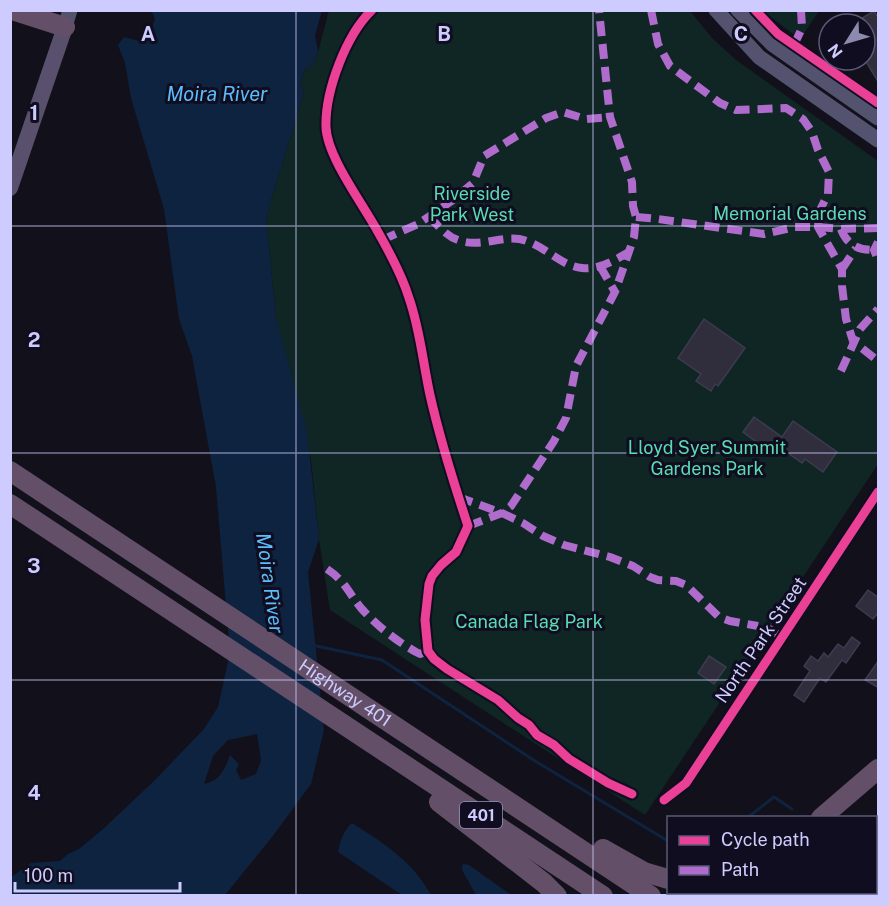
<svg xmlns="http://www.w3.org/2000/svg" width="889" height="906" font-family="'Public Sans',sans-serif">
<rect width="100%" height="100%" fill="#12111b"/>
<!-- green -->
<g fill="#102625">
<polygon points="329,11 690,11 712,38 736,60 878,161 878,464 645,815 330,610 319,539 311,459 276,318 266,217 304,93 300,84 305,69 313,65 318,52"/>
<polygon points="763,11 819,11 800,39"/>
</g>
<!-- water -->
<g fill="#0d233f" fill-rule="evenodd">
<path d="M155 11H322L315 35 318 52 313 65 305 69 300 84 304 93 266 217 276 318 307 431 319 539 308 572 324 730 311 784 272 837 225 895H11L10 878 31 863 60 861 68 854 79 849 102 830 155 780 204 729 218 707 230 653 216 487 192 356 179 319 164 209 131 98 125 63 118 45 124 37 139 41 150 34 155 19 152 12ZM257 734 261 760 256 774 241 780 236 770 239 764 230 755C225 769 220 781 204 784L213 756 228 740Z"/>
<path d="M352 823C385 844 412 861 431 895H402L338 852C340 841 344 830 352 823Z"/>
<polygon points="463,864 469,865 511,895 476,895 462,870"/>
</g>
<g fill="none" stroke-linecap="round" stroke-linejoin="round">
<!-- stream -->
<g stroke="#0d233f" stroke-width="3">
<polyline points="316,646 382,660 535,761 668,841"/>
<polyline points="747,818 774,797 792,809"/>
<polyline points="876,876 878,879"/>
</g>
</g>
<!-- building -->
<g fill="#302e3d" stroke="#3d3b4f" stroke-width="1.5">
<polygon points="874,11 879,19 879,83 865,60 865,24 852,24"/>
<polygon points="704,319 745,348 718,386 715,384 711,391 696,381 701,374 678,358"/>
<polygon points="754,417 782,437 793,421 837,452 823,472 805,459 802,463 771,441 766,449 743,432"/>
<polygon points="868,590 879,598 879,612 873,619 856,606"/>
<polygon points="852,637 860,643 846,663 842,660 826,682 820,678 804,702 794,695 810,671 804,666 811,656 818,661 824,653 828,657 838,644 844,648"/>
<polygon points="709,656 726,667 714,684 698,673"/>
<polygon points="879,660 879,688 865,680"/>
</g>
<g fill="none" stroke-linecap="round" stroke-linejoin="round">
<!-- street -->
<polyline stroke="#45465c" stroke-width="10" points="664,800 686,783 878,492"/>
<!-- secondary -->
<g stroke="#53526f" stroke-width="15">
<polyline points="716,10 759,57 878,140"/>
<polyline points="738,10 772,44 878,118"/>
<polyline points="65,27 70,10"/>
</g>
<!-- primary -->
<polyline stroke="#59506d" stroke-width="16" points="10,188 65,27"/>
<!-- highway -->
<g stroke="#644f68" stroke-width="20">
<polyline points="12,10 65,27"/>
<path id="s1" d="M10 471 651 896"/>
<polyline points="10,504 603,896"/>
<polyline points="439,802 544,883 557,896"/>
<polyline points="821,818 878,769"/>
<polyline points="603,849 644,872 668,879"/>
<polyline points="765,896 766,892"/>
</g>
<!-- quiet -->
<g stroke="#b06ccc" stroke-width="8" stroke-dasharray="15 8" stroke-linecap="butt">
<polyline points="651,10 658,44 670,66 720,103 736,110 786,108 803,119 812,132 818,150 829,172 828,194 819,212 818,227 842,269 842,286 846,319 853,341 878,361"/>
<polyline points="794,45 802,28 801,10"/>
<path d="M429 216C438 226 448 238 461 241 484 248 507 232 529 242 548 249 562 266 582 268 599 270 615 260 629 252"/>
<polyline points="636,217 658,219 764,234 795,227 818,227 841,229 878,228"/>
<path d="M841 229C847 245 858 250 874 250"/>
<polyline points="382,240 418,224 453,200 473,183 484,156 546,118 563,112 586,119 610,117"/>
<polyline points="878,242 874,250 878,260"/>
<polyline points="600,266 615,292"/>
<polyline points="842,269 856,248"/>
<polyline points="841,371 860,329 878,309"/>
<polyline points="458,497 502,513 523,523 543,536 564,545 610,557 633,566 650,577 658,580 676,581 686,585 719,617 730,621 758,626"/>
<polyline points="468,526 502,513 511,506 554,441 566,418 576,366 615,292 634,237 636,217 633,206 632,182 610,117 599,10"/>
<path d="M327 569C345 581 348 592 361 608 377 626 395 640 416 652L420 654 428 651"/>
<polyline points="768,628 783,638"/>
</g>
<!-- cycleway casing -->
<g stroke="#0f0d1f" stroke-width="13">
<g id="cycleway">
<path d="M372 10C346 35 325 91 326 127 327 157 363 204 378 232 390 253 402 275 409 298 420 329 423 363 430 395 440 439 454 484 468 526L456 552 441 565 432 576 429 584 425 620 428 651 434 659 447 669 498 700 518 718 529 725 537 735 554 745 569 759 608 783 632 794"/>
<polyline points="755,10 778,34 878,103"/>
<polyline points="664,800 686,783 878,492"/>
</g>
</g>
<!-- cycleway -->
<use href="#cycleway" stroke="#ea4096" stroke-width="9"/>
</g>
<!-- grid -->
<path fill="none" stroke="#ceccfe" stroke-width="1.5" stroke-opacity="0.55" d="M296 10V896M593 10V896M10 226H878M10 453H878M10 680H878"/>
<g text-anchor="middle" stroke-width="6" stroke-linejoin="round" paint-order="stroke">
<!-- shield labels -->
<rect fill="#0f0d1f" stroke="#9593bb" stroke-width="1.5" x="460" y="802" width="42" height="26" rx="4.5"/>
<g font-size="16" font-weight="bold" fill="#ceccfe">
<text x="481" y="821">401</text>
</g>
<!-- park labels -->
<g font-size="18" fill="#5adcb3" stroke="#0f0d1f">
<text x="472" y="200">Riverside<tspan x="472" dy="21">Park West</tspan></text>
<text x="790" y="220">Memorial Gardens</text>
<text x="707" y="454">Lloyd Syer Summit<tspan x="707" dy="21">Gardens Park</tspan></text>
<text x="529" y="628">Canada Flag Park</text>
</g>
<!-- street labels -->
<g font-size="18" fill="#ceccfe" stroke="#0f0d1f">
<text transform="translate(761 640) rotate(-56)" y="6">North Park Street</text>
<text dy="6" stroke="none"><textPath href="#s1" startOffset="402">Highway 401</textPath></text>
</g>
<!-- water labels -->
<g font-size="20" font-style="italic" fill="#5cbcfc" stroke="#0f0d1f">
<text x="217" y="101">Moira River</text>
<text transform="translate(270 583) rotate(82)" y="7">Moira River</text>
</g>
</g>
<g font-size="20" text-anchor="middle" font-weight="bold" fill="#ceccfe" stroke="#0f0d1f" stroke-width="6" stroke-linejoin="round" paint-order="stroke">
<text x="148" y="41">A</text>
<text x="444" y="41">B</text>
<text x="741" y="41">C</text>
<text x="34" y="120">1</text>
<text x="34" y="347">2</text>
<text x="34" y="573">3</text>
<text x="34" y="800">4</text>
</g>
<!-- border -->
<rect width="889" height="906" fill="none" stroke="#ceccfe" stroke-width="24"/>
<!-- legend -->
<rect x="667" y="816" width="210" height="78" fill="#0f0d1f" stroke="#5b5978" stroke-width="1.5"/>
<rect x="679" y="836" width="30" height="9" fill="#ea4096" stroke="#5b5978" stroke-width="1.5"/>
<text x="721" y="846" font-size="18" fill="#ceccfe">Cycle path</text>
<rect x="679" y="866" width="30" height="9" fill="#b06ccc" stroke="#5b5978" stroke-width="1.5"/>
<text x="721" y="876" font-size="18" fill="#ceccfe">Path</text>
<!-- north arrow -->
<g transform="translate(847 42) rotate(233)"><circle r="28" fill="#0f0d1f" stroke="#5b5978" stroke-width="1.5"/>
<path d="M0-4.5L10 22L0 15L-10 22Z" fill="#8c8baf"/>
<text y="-9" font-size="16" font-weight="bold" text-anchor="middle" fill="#ceccfe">N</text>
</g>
<!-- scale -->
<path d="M15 882v9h165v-9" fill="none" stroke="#ceccfe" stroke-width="3"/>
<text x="24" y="882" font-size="18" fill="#ceccfe" stroke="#0f0d1f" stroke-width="4.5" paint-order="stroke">100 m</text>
</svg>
